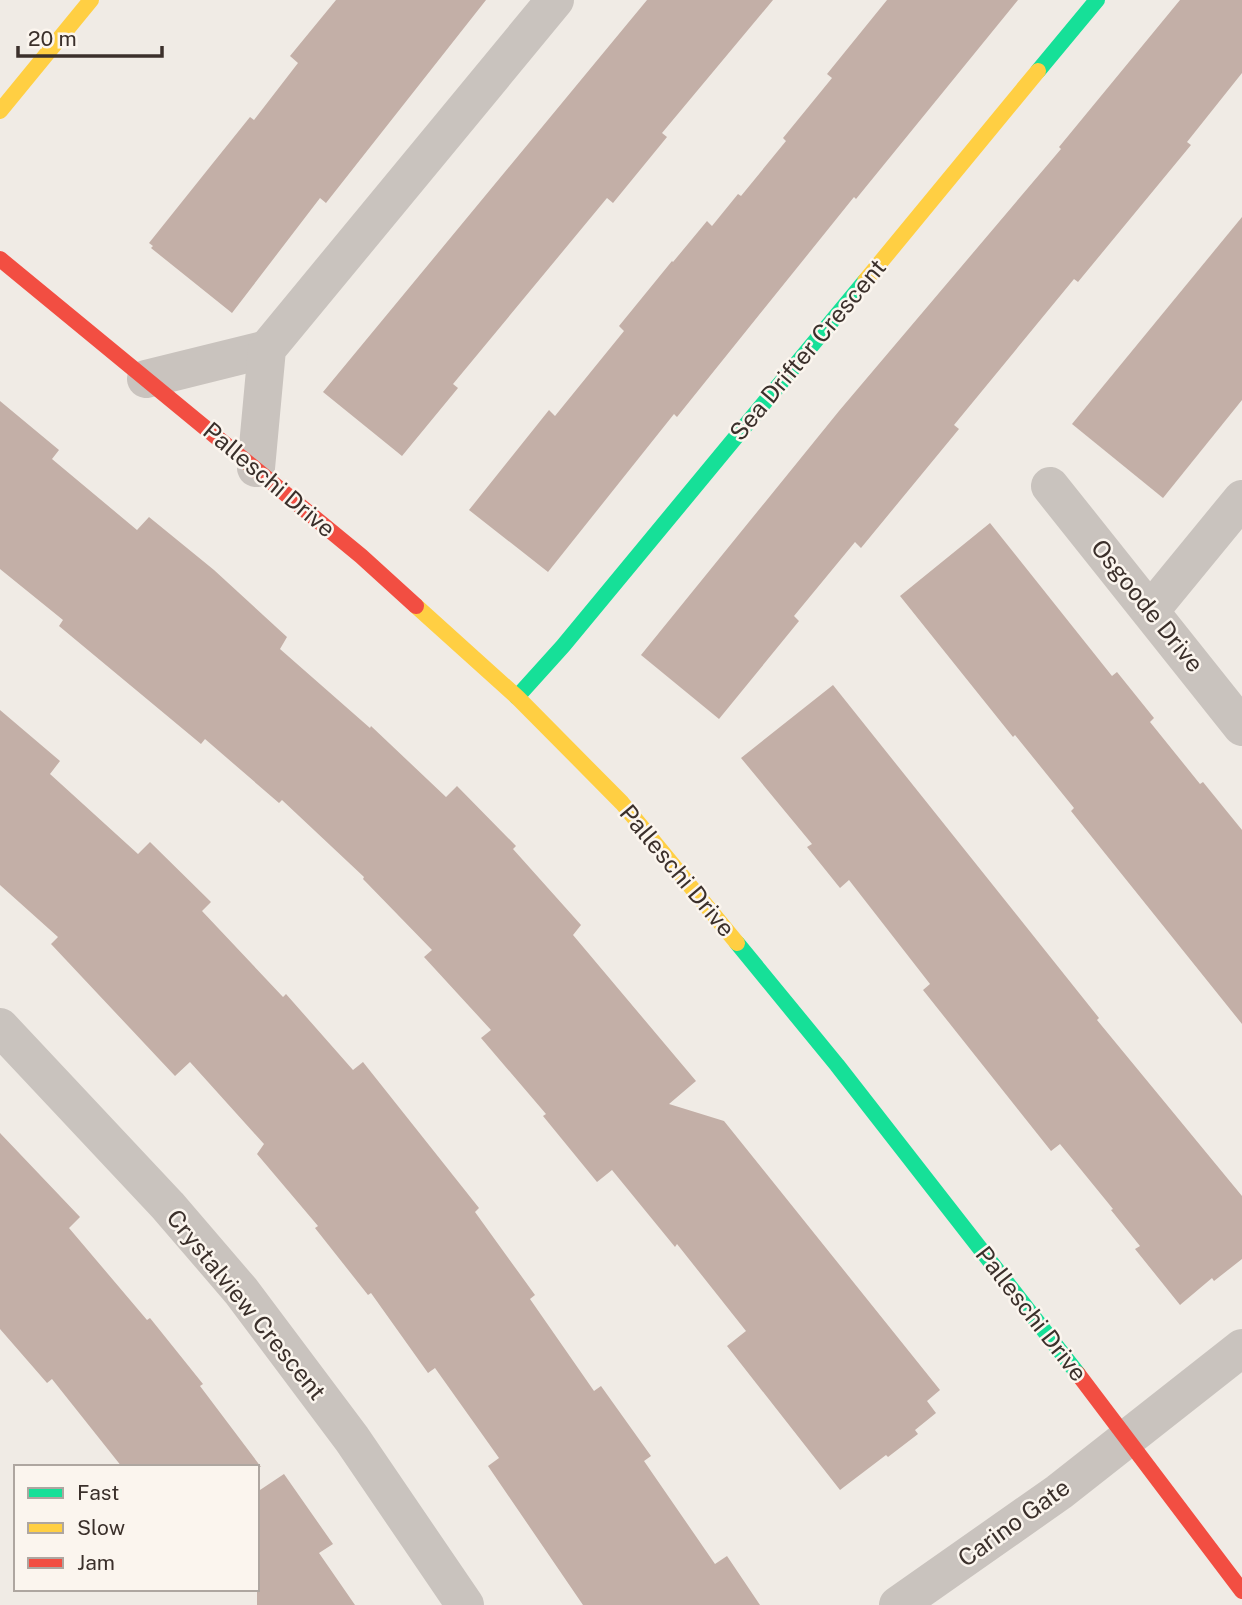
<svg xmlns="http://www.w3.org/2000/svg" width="1242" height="1605" font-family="'Public Sans',sans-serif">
<rect width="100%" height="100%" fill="#f0ebe5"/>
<!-- building -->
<g fill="#c3afa7">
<polygon points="336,0 486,0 326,203 320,198 232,313 151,248 153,246 149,243 213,163 250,117 254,120 298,63 290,56"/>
<polygon points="647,0 773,0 662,133 667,137 613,203 607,198 453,384 458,388 402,456 323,392"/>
<polygon points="887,0 1018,0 856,199 854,197 677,417 674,414 548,572 469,510 549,410 555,416 624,331 619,326 672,261 673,262 707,221 712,226 738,194 741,196 786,141 783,138 832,78 827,74"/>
<polygon points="1180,0 1242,0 1242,73 1187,142 1191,145 1078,282 1074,279 954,425 959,429 861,548 855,542 794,616 799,621 719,719 641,655 839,411 1061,149 1059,147"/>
<polygon points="1242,217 1242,400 1163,498 1072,424"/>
<polygon points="0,401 59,450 52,459 137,530 149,517 214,570 287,637 280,649 370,728 371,726 446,797 457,786 516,846 513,849 581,925 573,935 696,1081 669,1104 724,1121 940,1390 927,1401 936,1413 915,1430 918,1434 888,1457 886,1455 840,1490 727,1346 746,1331 677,1244 675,1247 612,1170 597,1182 543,1116 546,1114 481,1038 491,1030 424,957 432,950 363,879 364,877 282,800 279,803 205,739 201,744 59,626 63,620 0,569"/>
<polygon points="990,523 1112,676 1117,672 1154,718 1150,722 1200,784 1203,782 1242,830 1242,1024 1071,811 1074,808 1015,735 1013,737 900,596"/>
<polygon points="833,685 1099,1018 1097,1020 1242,1196 1242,1259 1214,1281 1212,1278 1180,1305 1135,1249 1140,1246 1111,1210 1113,1209 1060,1144 1051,1151 923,990 930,984 849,880 840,888 807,847 812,844 741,758"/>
<polygon points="0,710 60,761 50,774 138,854 150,842 211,902 202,911 283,997 286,994 353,1070 363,1062 479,1208 475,1212 535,1295 530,1299 594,1391 601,1386 651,1456 644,1461 715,1564 727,1556 760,1605 583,1605 488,1466 499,1458 435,1368 428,1373 371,1293 368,1295 315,1228 318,1226 257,1154 264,1144 190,1062 175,1076 51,944 58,937 0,885"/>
<polygon points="0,1133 80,1217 69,1228 147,1320 150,1318 203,1384 200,1386 261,1467 122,1467 52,1379 47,1383 0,1329"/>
<polygon points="284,1474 333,1544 319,1553 355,1605 257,1605 257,1492"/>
</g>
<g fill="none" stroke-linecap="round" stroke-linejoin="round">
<!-- street -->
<g stroke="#c9c3be" stroke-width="38">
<polyline points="146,379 267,349"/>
<polyline points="256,468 267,349 555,0"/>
<polyline points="1050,486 1242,727"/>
<polyline points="1151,610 1242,499"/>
<polyline points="0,1027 168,1206 241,1291 352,1439 465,1605"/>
<polyline points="898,1605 1059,1492 1242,1348"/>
</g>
<!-- fast -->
<g stroke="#16e098" stroke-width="16">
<polyline points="1038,71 1097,0"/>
<polyline points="517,697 563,646 865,281"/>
<polyline points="737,943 837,1065 1078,1374"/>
</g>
<!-- slow -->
<g stroke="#ffcf43" stroke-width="16">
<polyline points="0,111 91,0"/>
<polyline points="865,281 1038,71"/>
<polyline points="416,606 517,697 622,803 737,943"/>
</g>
<!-- jam -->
<g stroke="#f24e42" stroke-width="16">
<polyline points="0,259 361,556 416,606"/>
<polyline points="1078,1374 1242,1591"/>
</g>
</g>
<g text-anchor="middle" stroke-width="5" stroke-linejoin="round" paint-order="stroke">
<!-- street labels -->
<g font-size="24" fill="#3b302b" stroke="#fbf5ee">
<text transform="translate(808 350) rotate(-50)" y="8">Sea Drifter Crescent</text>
<text transform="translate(269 480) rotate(40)" y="8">Palleschi Drive</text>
<text transform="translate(1147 606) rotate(51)" y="8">Osgoode Drive</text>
<text transform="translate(677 871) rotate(50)" y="8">Palleschi Drive</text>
<text transform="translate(246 1305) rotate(51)" y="8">Crystalview Crescent</text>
<text transform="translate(1031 1314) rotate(52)" y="8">Palleschi Drive</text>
<text transform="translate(1014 1523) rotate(-36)" y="8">Carino Gate</text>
</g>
</g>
<!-- legend -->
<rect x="14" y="1465" width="245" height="126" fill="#fbf5ee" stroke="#aea6a0" stroke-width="2"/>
<rect x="28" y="1488" width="35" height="10" fill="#16e098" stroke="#aea6a0" stroke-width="2"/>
<text x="77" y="1500" font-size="21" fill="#3b302b">Fast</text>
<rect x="28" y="1523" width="35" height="10" fill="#ffcf43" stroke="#aea6a0" stroke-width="2"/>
<text x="77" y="1535" font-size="21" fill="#3b302b">Slow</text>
<rect x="28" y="1558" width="35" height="10" fill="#f24e42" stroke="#aea6a0" stroke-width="2"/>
<text x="77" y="1570" font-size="21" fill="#3b302b">Jam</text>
<!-- scale -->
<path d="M18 46v10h144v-10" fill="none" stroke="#3b302b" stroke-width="3.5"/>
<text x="28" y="46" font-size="21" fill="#3b302b" stroke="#fbf5ee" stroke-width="5" paint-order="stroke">20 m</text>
</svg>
